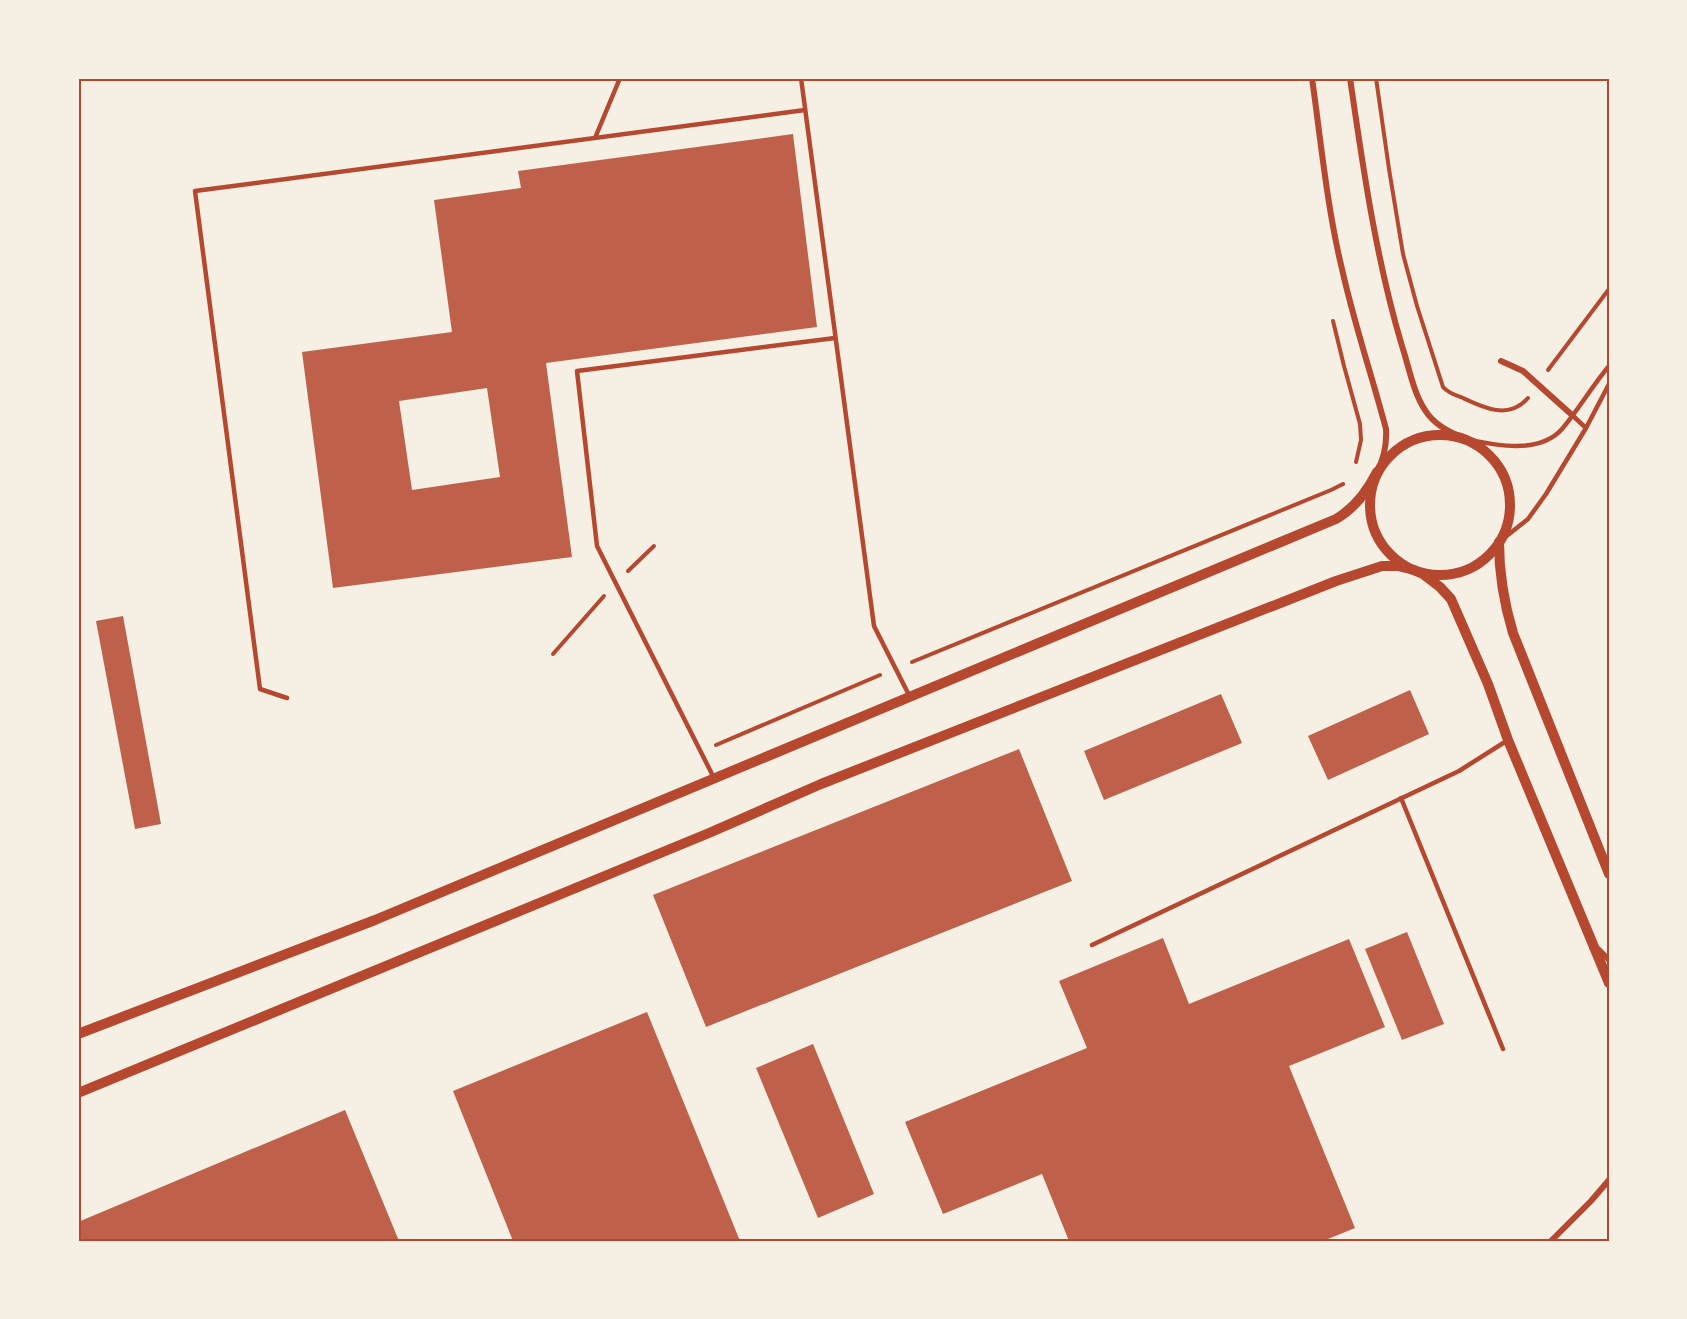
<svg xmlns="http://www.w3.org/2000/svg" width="1687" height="1319" font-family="Merriweather,serif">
<rect width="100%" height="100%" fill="#f6efe4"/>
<!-- building -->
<g fill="#bf614a" fill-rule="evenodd">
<path d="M793 134 817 327 546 363 572 557 333 588 302 352 452 332 434 200 521 188 518 171ZM487 388 500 477 412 490 399 401Z"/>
<polygon points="123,616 161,824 135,829 96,621"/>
<polygon points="1410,690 1429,734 1328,780 1308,736"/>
<polygon points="1221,694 1242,743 1104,800 1084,751"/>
<polygon points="1019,749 1072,881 706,1027 653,895"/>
<polygon points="1407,932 1444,1024 1402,1040 1365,949"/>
<polygon points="1163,938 1189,1004 1349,939 1385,1027 1289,1066 1355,1228 1323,1241 1069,1241 1042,1174 943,1214 905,1122 1087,1048 1059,981"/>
<polygon points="647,1012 740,1241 513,1241 453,1091"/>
<polygon points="813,1044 874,1194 818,1218 756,1068"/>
<polygon points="345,1110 399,1241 78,1241 78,1222"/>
</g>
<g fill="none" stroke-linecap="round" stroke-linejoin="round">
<!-- path -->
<g stroke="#b5482f" stroke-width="4">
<path d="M1376 78 1389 169 1403 254 1417 306 1443 387C1448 393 1455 395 1463 398 1484 408 1509 420 1528 398"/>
<polyline points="1333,321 1344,366 1360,424 1361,440 1356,462"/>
<polyline points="1548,370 1609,289"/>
<polyline points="628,571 654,546"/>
<polyline points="553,654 604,596"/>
<polyline points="912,662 1331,490 1343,484"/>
<polyline points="716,745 880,675"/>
</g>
<!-- service -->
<g stroke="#b5482f" stroke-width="4.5">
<polyline points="801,78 874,626 910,697"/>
<polyline points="595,138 620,78"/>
<polyline points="1572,415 1586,428"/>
<path d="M1465 439C1494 445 1539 455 1562 429 1579 409 1592 386 1609 366"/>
<polyline points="1499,542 1528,519 1546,494 1586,428 1609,384"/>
<polyline points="287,698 260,689 195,191 805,110"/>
<polyline points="714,778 597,546 577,371 835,338"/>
<polyline points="1401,798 1503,1049"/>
<polyline points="1092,945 1459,771 1508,740"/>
</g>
<!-- minor -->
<g stroke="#b5482f" stroke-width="6">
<path d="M1312 78C1321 142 1327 207 1342 269 1354 323 1372 376 1386 429 1387 445 1384 458 1377 472"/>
<path d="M1350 78C1363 168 1376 259 1402 346 1409 367 1413 392 1425 410 1434 425 1450 432 1465 439"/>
<polyline points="1501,361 1523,371 1572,415"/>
<polyline points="1598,949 1609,960"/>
<polyline points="1551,1241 1591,1201 1609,1180"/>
</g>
<!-- tertiary -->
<g stroke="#b5482f" stroke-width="10">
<circle cx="1440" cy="505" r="70"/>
<path d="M1499 542C1499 572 1504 603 1513 633L1609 874"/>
<path d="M78 1034 375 920 1336 519C1355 508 1367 492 1377 472"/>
<polyline points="78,1093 709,833 821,784 1336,581 1382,566 1398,566 1414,570 1423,574 1440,587 1451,599 1488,684 1508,740 1609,983"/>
</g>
</g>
<!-- border -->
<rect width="1687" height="1319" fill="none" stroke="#f6efe4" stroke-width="159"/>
<rect x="80" y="80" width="1528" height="1160" fill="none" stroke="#b5482f" stroke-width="2"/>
</svg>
